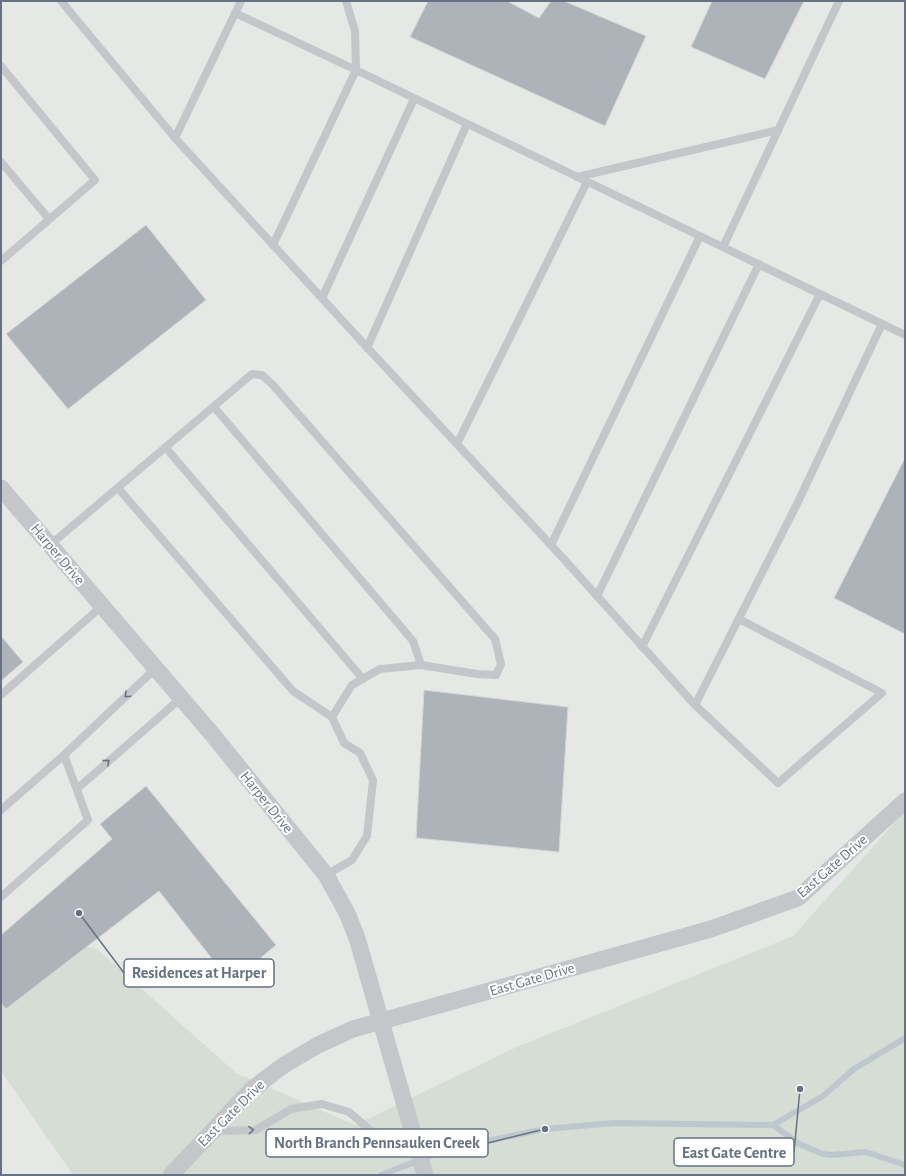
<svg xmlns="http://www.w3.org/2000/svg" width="906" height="1176" font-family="'Alegreya Sans',sans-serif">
<rect width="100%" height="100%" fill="#f6f6f3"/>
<!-- built -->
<rect fill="#e6e8e6" x="1" y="1" width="904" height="1174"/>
<!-- green -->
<polygon fill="#d6ddd4" points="905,811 905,1175 73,1175 1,1071 1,982 40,944 96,948 236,1073 355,1125 519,1046 793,936"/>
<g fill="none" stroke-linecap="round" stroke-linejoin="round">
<!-- stream -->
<g stroke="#bfc7ce" stroke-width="6">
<polyline points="773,1125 799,1144 823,1154 832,1155 866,1152 905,1165"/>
<polyline points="381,1175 448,1149 545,1129 614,1123 773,1125 823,1096 854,1069 905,1038"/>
</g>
</g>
<!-- building -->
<g fill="#adb3b9" stroke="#d7d8d5">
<polygon points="428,1 507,1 539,18 551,1 564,1 646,36 605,126 410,37"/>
<polygon points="712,1 804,1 765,79 691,47"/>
<polygon points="146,225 206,300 68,409 6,334"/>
<polygon points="905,458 905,634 834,598"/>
<polygon points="1,636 23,662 1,681"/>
<polygon points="424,690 568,707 559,852 416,838"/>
<polygon points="146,786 276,945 231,983 159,891 6,1009 1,1003 1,935 112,839 100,824"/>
</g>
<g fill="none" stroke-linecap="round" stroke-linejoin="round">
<!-- service -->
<g stroke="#c4c6ca" stroke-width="8">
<polyline points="61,1 175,138 363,343 562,557 695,705 797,504 882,324"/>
<polyline points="346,1 355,31 356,70 905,335"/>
<polyline points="235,13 356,70 273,245"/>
<polyline points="1,66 95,180 1,261"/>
<polyline points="175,138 241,1"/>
<polyline points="1,162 49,219"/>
<polyline points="577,177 778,130"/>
<polyline points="723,247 839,1"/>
<polyline points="322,298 414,99"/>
<polyline points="367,348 467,124"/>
<polyline points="214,407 413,641 421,665"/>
<polyline points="457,444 587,182"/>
<polyline points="166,448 363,679"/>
<polyline points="118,488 293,691 332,717"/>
<polyline points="50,545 252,374 262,375 272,384 495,639 501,664 496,675 477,674 421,665 380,669 352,685 332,717 344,743 360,753 373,780 367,836 352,860 326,875"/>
<polyline points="551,545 700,236"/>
<polyline points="597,596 759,264"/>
<polyline points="642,647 820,294"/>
<polyline points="1,695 102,606"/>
<polyline points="695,705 778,783 882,693 739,619"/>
<polyline points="78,788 181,698"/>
<polyline points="1,810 64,755 156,668"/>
<polyline points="1,897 88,820 64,755"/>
<polyline points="215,1131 256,1130 291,1109 322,1104 349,1112 382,1140 418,1151"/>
</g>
<!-- minor -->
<g stroke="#c4c6ca" stroke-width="17">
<polyline points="1,488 212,734 326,875 347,913 357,938 425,1175"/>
<polyline points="171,1175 251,1090 284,1065 318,1045 353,1029 711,929 798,898 905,801"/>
</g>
</g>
<!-- one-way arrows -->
<defs><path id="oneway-chevron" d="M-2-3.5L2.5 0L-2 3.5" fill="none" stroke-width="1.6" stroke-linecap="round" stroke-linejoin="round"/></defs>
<g stroke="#6b7687">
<use href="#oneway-chevron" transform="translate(127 695) rotate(137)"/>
<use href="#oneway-chevron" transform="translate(107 762) rotate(-41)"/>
<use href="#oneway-chevron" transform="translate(251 1130) rotate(-5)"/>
</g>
<g text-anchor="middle" stroke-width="4" stroke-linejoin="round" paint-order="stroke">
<!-- street labels -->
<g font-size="15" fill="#667283" stroke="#fff">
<text transform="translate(58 554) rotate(50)" y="5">Harper Drive</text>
<text transform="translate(267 802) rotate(51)" y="5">Harper Drive</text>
<text transform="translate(832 866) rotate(-41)" y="5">East Gate Drive</text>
<text transform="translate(532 979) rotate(-16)" y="5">East Gate Drive</text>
<text transform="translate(231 1113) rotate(-45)" y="5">East Gate Drive</text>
</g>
</g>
<!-- callouts -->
<path fill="none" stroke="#667283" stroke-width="1.5" d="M79 913L124 973M545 1129L488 1143M800 1089L794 1152"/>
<g fill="#667283" stroke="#fff" stroke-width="1.5">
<circle cx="79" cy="913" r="4"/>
<circle cx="545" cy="1129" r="4"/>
<circle cx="800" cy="1089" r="4"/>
</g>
<g fill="#fff" stroke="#667283" stroke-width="1.5">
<rect x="124" y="959" width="150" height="28" rx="4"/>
<rect x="266" y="1129" width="222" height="28" rx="4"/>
<rect x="674" y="1138" width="120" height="28" rx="4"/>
</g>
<g font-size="16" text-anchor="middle" font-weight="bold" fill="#667283">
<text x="199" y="978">Residences at Harper</text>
<text x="377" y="1148">North Branch Pennsauken Creek</text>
<text x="734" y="1158">East Gate Centre</text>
</g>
<!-- border -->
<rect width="906" height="1176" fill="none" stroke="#667283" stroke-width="4"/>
</svg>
